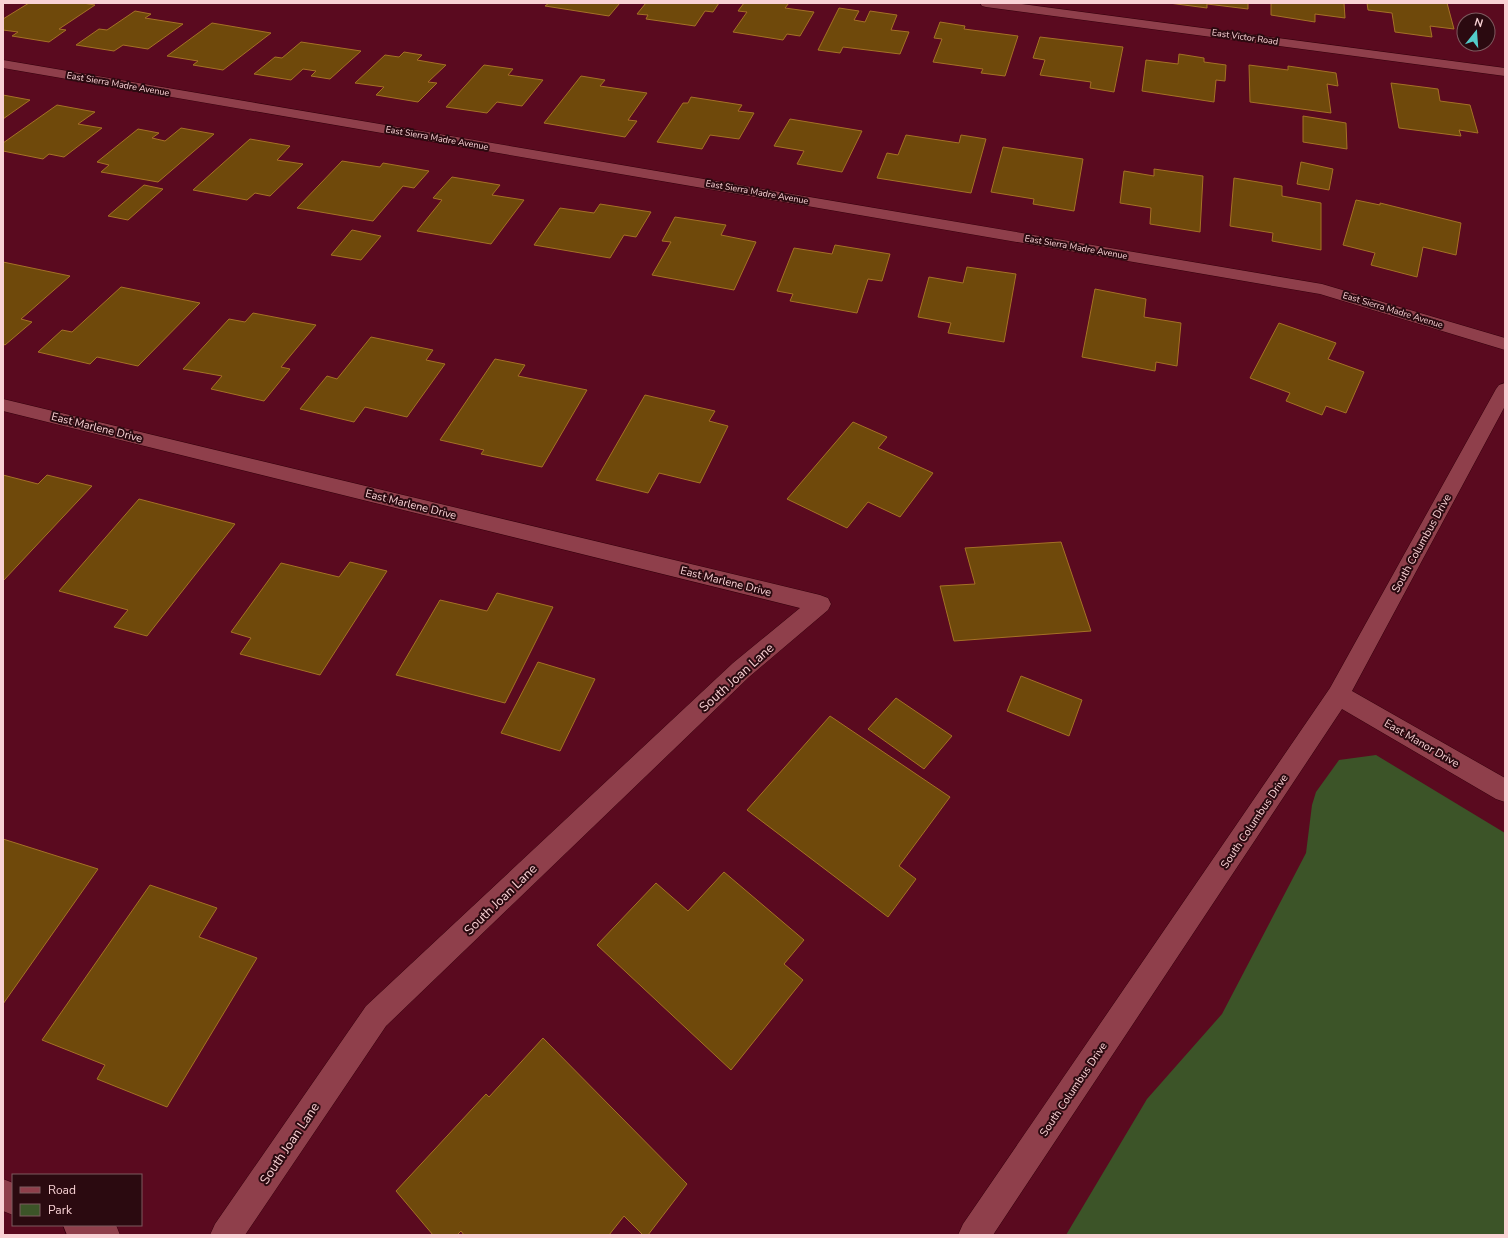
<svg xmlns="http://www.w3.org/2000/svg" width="1508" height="1238" font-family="'Nunito Sans',sans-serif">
<rect width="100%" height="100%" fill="#5a0a1f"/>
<!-- green -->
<polygon fill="#3c5428" points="1376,755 1505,833 1505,1235 1066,1235 1147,1099 1222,1014 1306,853 1312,805 1316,792 1339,760"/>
<!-- building -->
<g fill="#6f490b" stroke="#a57126">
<polygon points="29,3 83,3 95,5 59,29 66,30 49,42 12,36 18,32 3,30 3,19"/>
<polygon points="549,3 620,3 609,16 545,6"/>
<polygon points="646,3 719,3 713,12 705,11 695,26 646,19 648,15 637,14"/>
<polygon points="744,3 789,3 785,8 814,12 800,36 787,34 783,40 733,32 747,12 738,11"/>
<polygon points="1169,3 1248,3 1248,9 1207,4 1207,8"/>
<polygon points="1271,3 1344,3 1345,18 1315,14 1315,22 1271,15"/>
<polygon points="1367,3 1447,3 1454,29 1430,26 1432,37 1395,32 1392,13 1368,10"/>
<polygon points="839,8 859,11 854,20 865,22 870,11 897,15 891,30 909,32 900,54 843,47 840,53 818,50"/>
<polygon points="135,11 151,14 145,18 183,24 148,49 123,45 114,51 76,45 99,29 107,30"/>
<polygon points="940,22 965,26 964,29 1018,36 1005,76 981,73 983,69 933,62 942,39 934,38"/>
<polygon points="212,23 271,33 223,70 193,65 198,61 167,56"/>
<polygon points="1040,37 1123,47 1114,92 1090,88 1091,82 1040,75 1045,60 1033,58"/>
<polygon points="301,42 361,51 330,79 311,76 316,71 303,69 291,80 254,74 275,57 282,58"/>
<polygon points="404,52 422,55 417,60 446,65 428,82 437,83 418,102 376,95 384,87 355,83 385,55 399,57"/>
<polygon points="1179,54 1204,58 1204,62 1226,65 1225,81 1216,80 1214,102 1142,91 1146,60 1178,64"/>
<polygon points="484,65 513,69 508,75 543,80 522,106 497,102 487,113 446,107"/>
<polygon points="1249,65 1288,70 1288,66 1336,73 1338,86 1327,84 1331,113 1250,102"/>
<polygon points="581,76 605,80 600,86 647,93 628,120 637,121 625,137 544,123"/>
<polygon points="1391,83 1438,89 1440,101 1470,105 1478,133 1459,130 1461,136 1399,128"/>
<polygon points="3,95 30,100 3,119"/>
<polygon points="691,97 742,105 738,111 754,113 739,139 710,135 702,149 657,142 683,103 688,103"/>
<polygon points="57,105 95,112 78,124 102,128 64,157 49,154 43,159 3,151 3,143"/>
<polygon points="1303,116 1346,123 1347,149 1303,142"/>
<polygon points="790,119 862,131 842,172 797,164 804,151 774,146"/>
<polygon points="181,128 214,134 158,182 101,172 109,165 97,162 138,129 159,133 152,138 165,141"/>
<polygon points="906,135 959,143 961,135 986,139 971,193 877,178 887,153 898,155"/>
<polygon points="250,139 290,146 277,160 303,164 270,196 255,193 247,200 193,190"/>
<polygon points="1003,147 1083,159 1074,211 1033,204 1034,199 991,192"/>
<polygon points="342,161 380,167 383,163 429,171 414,188 403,186 373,221 297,208"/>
<polygon points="1301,162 1333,169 1329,190 1297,184"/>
<polygon points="1154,169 1203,176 1200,232 1150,224 1151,208 1120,203 1124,171 1154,176"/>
<polygon points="452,177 500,185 492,195 524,200 491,244 417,231 442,200 433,198"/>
<polygon points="1234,178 1282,186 1282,196 1321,203 1321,250 1272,241 1273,233 1230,226"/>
<polygon points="144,185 163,189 128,220 108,216"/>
<polygon points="1356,200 1380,205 1380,203 1461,223 1456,255 1423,247 1417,277 1371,265 1375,253 1343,245"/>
<polygon points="600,204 651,212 636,237 624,235 610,258 534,245 560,208 594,213"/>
<polygon points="675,217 726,225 721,235 756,242 734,290 652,275 671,242 662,241"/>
<polygon points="352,230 381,236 361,260 331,255"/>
<polygon points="835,245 890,254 882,281 868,279 857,313 790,301 793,294 777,291 794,248 832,254"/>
<polygon points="3,262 70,276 21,319 32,322 5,345 3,344"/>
<polygon points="967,267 1016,274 1004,342 948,333 951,323 918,317 929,277 963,283"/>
<polygon points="121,287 200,303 138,366 97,357 90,364 38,352 62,330 72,332"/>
<polygon points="1095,289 1146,299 1144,317 1181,323 1177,366 1156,362 1155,371 1082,357"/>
<polygon points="253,313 316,325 281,367 290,369 264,401 211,389 222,376 183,369 229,319 245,322"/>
<polygon points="1279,323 1336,343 1328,359 1364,372 1346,413 1326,406 1322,415 1286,401 1290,393 1250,378"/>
<polygon points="371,337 433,350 426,360 445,364 407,417 365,407 354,422 300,409 327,376 337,379"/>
<polygon points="495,359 525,365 518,376 587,390 542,467 481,454 484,450 440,440"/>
<polygon points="645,395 715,411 709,421 728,426 700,483 659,473 648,493 596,480"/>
<polygon points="853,422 887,437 878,448 933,473 900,517 868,502 847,528 787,499"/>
<polygon points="3,475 38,484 47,475 92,486 3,581"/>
<polygon points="139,499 235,524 147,636 114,627 128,610 59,591"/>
<polygon points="1061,542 1091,631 954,641 940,586 975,584 965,548"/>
<polygon points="350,562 387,571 320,675 240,654 251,638 231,632 281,563 339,577"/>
<polygon points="497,593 553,607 505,703 396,675 440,600 487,611"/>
<polygon points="538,662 595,679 560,751 501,733"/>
<polygon points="1021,676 1082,700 1069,736 1007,711"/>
<polygon points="896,698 952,736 924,769 868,729"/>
<polygon points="830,716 950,797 899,866 916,879 888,917 747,810"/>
<polygon points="3,839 98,869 3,1004"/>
<polygon points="724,872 804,940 784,964 803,980 731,1070 597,945 656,883 688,911"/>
<polygon points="150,885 217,908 199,937 257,958 167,1107 97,1079 105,1065 42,1040"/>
<polygon points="543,1038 687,1184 648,1235 643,1235 624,1216 609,1235 464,1235 461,1231 457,1235 433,1235 396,1191 486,1094 489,1097"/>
</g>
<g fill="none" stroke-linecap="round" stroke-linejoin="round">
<!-- street casing -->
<g stroke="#35000c" stroke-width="1">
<g id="street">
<polygon points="980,3 1014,3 1505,68 1505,76 986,7 982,6"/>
<polygon points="3,60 1322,284 1505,338 1505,350 1320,294 3,68"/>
<polygon points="1505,383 1505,406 1352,691 1505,778 1505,802 1496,799 1342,709 993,1235 958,1235 963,1224 1330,688 1496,389 1499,385"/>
<polygon points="3,399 820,595 828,598 831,604 828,610 749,677 386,1026 245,1235 210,1235 215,1224 366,1006 733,663 800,608 3,411"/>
<polygon points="3,1179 13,1183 13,1215 3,1211"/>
<polygon points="63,1225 116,1225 120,1235 67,1235"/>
</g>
</g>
<!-- street -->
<use href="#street" fill="#8f3f4b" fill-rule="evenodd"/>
</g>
<g text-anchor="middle" stroke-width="4" stroke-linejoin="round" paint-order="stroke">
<!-- far-street labels -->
<g font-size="9" fill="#f9d2d5" stroke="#2b0a10">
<text transform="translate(1245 37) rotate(8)" y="3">East Victor Road</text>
<text transform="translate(118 84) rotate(10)" y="3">East Sierra Madre Avenue</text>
<text transform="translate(437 138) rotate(10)" y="3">East Sierra Madre Avenue</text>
<text transform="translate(757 192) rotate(10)" y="3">East Sierra Madre Avenue</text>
<text transform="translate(1076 247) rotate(10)" y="3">East Sierra Madre Avenue</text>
<text transform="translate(1393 310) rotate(17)" y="3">East Sierra Madre Avenue</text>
</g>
<!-- street labels -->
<g font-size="11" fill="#f9d2d5" stroke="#2b0a10">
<text transform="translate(97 427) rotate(14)" y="4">East Marlene Drive</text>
<text transform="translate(411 504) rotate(14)" y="4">East Marlene Drive</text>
<text transform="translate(1421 543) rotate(-61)" y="4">South Columbus Drive</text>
<text transform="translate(726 581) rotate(14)" y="4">East Marlene Drive</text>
<text transform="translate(1422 743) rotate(30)" y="4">East Manor Drive</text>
<text transform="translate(1254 821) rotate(-56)" y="4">South Columbus Drive</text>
<text transform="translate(1073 1089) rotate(-56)" y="4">South Columbus Drive</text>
</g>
<!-- near-street labels -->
<g font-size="13" fill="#f9d2d5" stroke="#2b0a10">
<text transform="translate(736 677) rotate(-42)" y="5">South Joan Lane</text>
<text transform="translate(500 899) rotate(-44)" y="5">South Joan Lane</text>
<text transform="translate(289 1143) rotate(-56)" y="5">South Joan Lane</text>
</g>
</g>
<!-- border -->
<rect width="1508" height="1238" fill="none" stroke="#f9d2d5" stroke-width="8"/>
<!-- legend -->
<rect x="12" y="1174" width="130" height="52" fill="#2b0a10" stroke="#7d5a5f"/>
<rect x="20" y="1187" width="20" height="6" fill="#8f3f4b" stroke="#7d5a5f"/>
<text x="48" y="1194" font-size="12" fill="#f9d2d5">Road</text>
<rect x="20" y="1204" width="20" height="12" fill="#3c5428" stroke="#7d5a5f"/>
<text x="48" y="1214" font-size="12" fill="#f9d2d5">Park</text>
<!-- north arrow -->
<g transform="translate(1476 32) rotate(17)"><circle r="19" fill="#2b0a10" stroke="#7d5a5f"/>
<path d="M0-3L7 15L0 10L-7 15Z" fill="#53cdca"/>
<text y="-6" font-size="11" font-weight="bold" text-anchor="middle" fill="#f9d2d5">N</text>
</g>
</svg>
